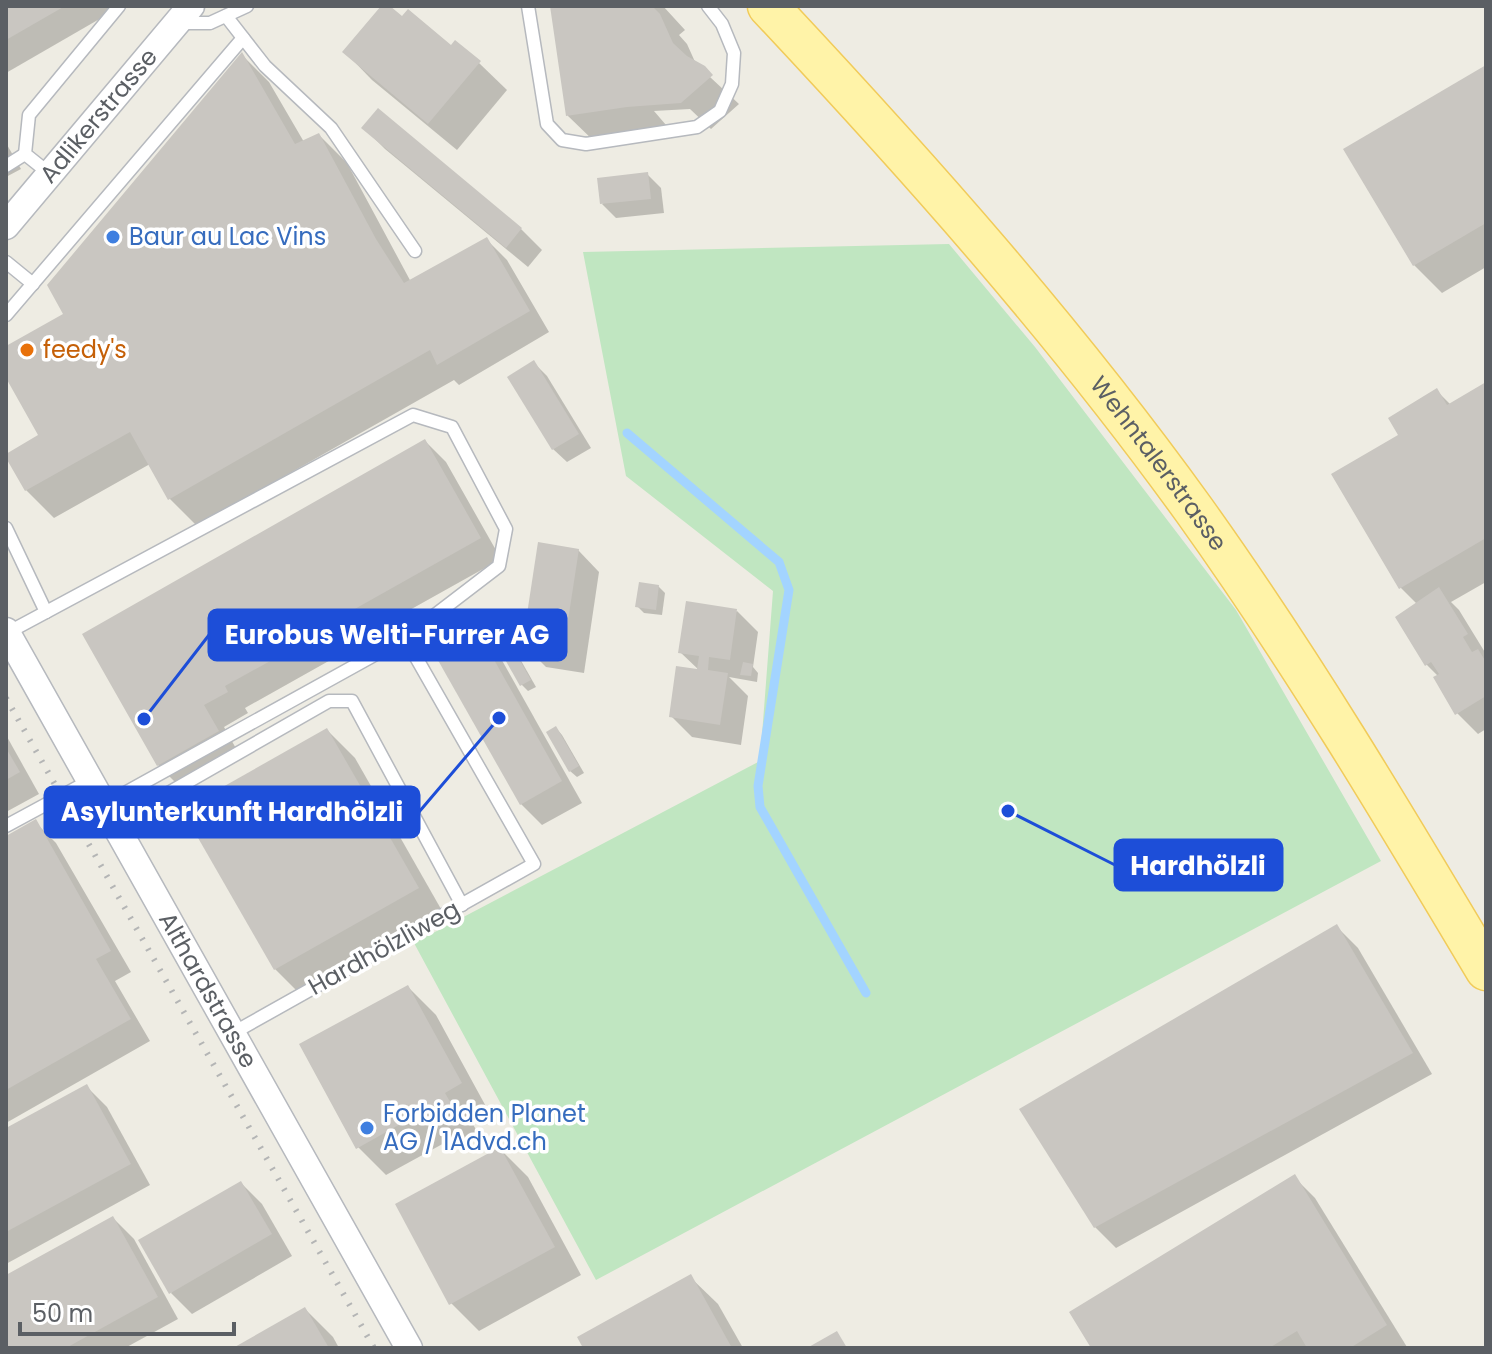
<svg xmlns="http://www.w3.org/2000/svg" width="1492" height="1354" font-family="Poppins,sans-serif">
<rect width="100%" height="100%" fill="#eeece3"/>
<!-- green -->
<polygon fill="#c0e6c1" points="949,244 1035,347 1236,610 1381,861 596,1280 414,943 760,761 773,591 626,476 583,252"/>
<!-- shadow -->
<g fill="#0003">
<polygon points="6,6 122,6 6,73"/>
<polygon points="383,6 479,63 507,90 457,150 372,80 345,52"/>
<polygon points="552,6 663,6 685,30 679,35 687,44 696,64 739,104 711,129 690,109 654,111 666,125 656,134 596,143 568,116"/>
<polygon points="242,55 269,82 304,142 319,135 347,163 411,282 486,239 507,260 549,332 459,385 454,380 197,526 169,498 150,464 54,518 26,490 41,436 6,374 6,349 65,315"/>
<polygon points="1486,67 1486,267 1442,293 1414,265"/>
<polygon points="364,128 521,229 542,250 528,267 385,149"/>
<polygon points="6,143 21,169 6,177"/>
<polygon points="647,174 661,188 664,213 616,218 602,204"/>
<polygon points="534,363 547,376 591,448 567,462 553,449"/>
<polygon points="1486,385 1486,582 1451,602 1459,610 1486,654 1484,657 1486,660 1486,729 1478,734 1457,713 1438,676 1427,665 1398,618 1417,604 1401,588 1400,435 1437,391 1451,405"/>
<polygon points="425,441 446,462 501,559 356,640 359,644 245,708 248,713 224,727 238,752 179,786 158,765 84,634"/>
<polygon points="578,550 599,572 584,673 546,667 525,646"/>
<polygon points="658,586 665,593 662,615 644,613 637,606"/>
<polygon points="737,611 758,632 753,667 758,673 757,682 729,677 748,696 741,745 692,737 671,716 700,671 680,652"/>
<polygon points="497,623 503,629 536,687 528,691 522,685"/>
<polygon points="477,634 499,655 582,803 542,825 521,804"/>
<polygon points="556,728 562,735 584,773 577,777 570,771"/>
<polygon points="327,730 355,758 445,916 303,997 275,969"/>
<polygon points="6,735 39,794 6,812"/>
<polygon points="35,822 56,843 131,972 115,981 150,1041 6,1123 6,839"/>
<polygon points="1337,927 1358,948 1432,1074 1116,1248 1095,1227"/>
<polygon points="408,987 436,1015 489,1112 471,1121 478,1133 453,1147 448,1141 386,1175 358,1147"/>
<polygon points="86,1086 107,1107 150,1185 6,1264 6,1130"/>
<polygon points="500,1149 528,1177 581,1275 479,1331 451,1303"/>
<polygon points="1294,1177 1315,1198 1407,1347 1094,1348"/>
<polygon points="241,1183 262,1204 292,1256 192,1314 171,1293"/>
<polygon points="113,1218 134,1239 178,1319 125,1348 6,1348 6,1277"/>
<polygon points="690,1277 718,1304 743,1348 585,1348"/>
<polygon points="305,1309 333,1337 339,1348 237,1348"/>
</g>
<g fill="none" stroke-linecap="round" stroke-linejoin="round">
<!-- stream -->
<polyline stroke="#a3d4ff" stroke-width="9" points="627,433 779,562 789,590 758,786 760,807 866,993"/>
</g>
<!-- building -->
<g fill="#c9c6c1">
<polygon points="6,6 65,6 6,40"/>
<polygon points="381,6 390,6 402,16 408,9 451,45 455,40 481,61 428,124 342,52"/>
<polygon points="550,6 652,6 660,14 673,43 687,56 705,66 713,75 681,103 627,107 566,116"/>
<polygon points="242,52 295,144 319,133 376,239 404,283 487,237 530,311 437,365 430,350 168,500 130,432 25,491 6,458 6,454 38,435 6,378 6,346 63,314 47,285"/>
<polygon points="1486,65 1486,223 1413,266 1343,149"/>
<polygon points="378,108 522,228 506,248 361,128"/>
<polygon points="648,172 651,199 600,204 597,178"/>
<polygon points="534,360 579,434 552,450 507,377"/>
<polygon points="1486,382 1486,538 1399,589 1331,474 1398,435 1388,418 1437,388 1447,405"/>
<polygon points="425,439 481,538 337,619 339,623 225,686 228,692 204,705 219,731 157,766 82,634"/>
<polygon points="538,542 579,549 563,653 522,647"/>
<polygon points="639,582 659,585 656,610 635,607"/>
<polygon points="1439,587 1468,634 1463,637 1472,652 1478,649 1486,662 1486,696 1455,715 1433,677 1439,674 1431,662 1425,666 1395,617"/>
<polygon points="686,601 737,609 730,660 709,657 708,670 728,673 720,725 669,717 676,666 697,669 699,656 678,653"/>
<polygon points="497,620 531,680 520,686 486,626"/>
<polygon points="478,631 562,781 520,805 435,655"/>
<polygon points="743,662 753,664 751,676 740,675"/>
<polygon points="556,726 579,766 569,772 546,732"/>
<polygon points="327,728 419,888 274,970 182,810"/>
<polygon points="6,748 20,772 6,780"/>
<polygon points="36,819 111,951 96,959 131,1019 6,1090 6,836"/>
<polygon points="1337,924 1413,1053 1094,1228 1019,1109"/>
<polygon points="408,985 462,1083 445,1093 452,1105 424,1120 420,1113 356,1149 299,1044"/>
<polygon points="87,1084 131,1164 6,1232 6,1128"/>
<polygon points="500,1147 555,1247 449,1305 395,1204"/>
<polygon points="1295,1174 1387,1325 1350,1348 1307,1348 1297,1331 1269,1348 1091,1348 1069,1312"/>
<polygon points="241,1181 272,1234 169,1294 138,1240"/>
<polygon points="113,1216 158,1297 66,1348 6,1348 6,1275"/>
<polygon points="691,1274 732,1348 583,1348 577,1337"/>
<polygon points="305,1307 329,1348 233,1348"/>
<polygon points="837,1331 847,1348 807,1348"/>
</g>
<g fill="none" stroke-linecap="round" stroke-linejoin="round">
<!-- service casing -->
<g stroke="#b6b9be" stroke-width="15">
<g id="service">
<polyline points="528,6 547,124 562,140 586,144 697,127 720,111 732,84 734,53 722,24 708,6"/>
<polyline points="226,16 265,66 331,128 415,251"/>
<polyline points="180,23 210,23 247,6"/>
<polyline points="6,166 25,154"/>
<polyline points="50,174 25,154 29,115 119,6"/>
<polyline points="6,262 33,284"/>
<polyline points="6,315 243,38"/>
<polyline points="6,528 46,612"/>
<polyline points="7,633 413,415 452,427 506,529 499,566 405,638 105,804"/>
<polyline points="116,823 329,701 352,701 462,905"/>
<polyline points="6,826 91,780"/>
<polyline points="233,1033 534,864 405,638"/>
</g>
</g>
<!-- minor casing -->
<g stroke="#b6b9be" stroke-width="29">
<g id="minor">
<path id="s1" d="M6 226 191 6"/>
<path id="s2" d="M6 631 409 1348"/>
</g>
</g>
<!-- primary casing -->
<g stroke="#f1cb5a" stroke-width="43">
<g id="primary">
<path id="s3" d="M768 6C919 167 1065 331 1194 510 1300 658 1393 814 1486 970"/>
</g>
</g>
<!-- service -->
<use href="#service" stroke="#fff" stroke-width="12"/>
<!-- minor -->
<use href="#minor" stroke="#fff" stroke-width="26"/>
<!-- primary -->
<use href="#primary" stroke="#fff3a8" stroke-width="40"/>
<!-- rail -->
<polyline stroke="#b4b5b5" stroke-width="6" stroke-dasharray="2 10" stroke-linecap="butt" points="6,698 374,1348"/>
</g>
<!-- markers -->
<g fill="#3f7fe0" stroke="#fff" stroke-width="3">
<circle cx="113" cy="237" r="8"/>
<circle cx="367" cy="1128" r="8"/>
</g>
<circle fill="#e8710a" stroke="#fff" stroke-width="3" cx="27" cy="350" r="8"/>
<g text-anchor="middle" stroke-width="7" stroke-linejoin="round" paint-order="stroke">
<!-- street labels -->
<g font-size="24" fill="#5b5f64" stroke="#fff">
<text dy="8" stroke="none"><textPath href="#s1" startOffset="144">Adlikerstrasse</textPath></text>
<text dy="8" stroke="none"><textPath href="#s3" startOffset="602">Wehntalerstrasse</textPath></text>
<text transform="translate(384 948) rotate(-29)" y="8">Hardhölzliweg</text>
<text dy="8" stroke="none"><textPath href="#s2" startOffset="412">Althardstrasse</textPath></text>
</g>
<!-- shop labels -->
<g font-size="24" fill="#366cbe" stroke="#fff" text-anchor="start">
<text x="129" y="245">Baur au Lac Vins</text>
<text x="383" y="1122">Forbidden Planet<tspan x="383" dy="28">AG / 1Advd.ch</tspan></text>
</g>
<!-- food labels -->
<g font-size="24" fill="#c56008" stroke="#fff" text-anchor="start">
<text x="43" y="358">feedy's</text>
</g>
</g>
<!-- callouts -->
<path fill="none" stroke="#1d4ed8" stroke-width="3" d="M144 719L209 635M499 718L419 812M1008 811L1115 865"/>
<g fill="#1d4ed8" stroke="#fff" stroke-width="3">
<circle cx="144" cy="719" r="8"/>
<circle cx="499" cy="718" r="8"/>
<circle cx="1008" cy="811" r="8"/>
</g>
<g fill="#1d4ed8" stroke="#1d4ed8" stroke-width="3">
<rect x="209" y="610" width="357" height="50" rx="8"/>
<rect x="45" y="787" width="374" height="50" rx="8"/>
<rect x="1115" y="840" width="167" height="50" rx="8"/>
</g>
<g font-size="26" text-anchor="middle" font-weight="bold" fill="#fff">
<text x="387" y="644">Eurobus Welti-Furrer AG</text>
<text x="232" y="821">Asylunterkunft Hardhölzli</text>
<text x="1198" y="875">Hardhölzli</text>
</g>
<!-- border -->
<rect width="1492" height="1354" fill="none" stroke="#5b5f64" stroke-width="16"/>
<!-- scale -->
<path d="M20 1322v12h214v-12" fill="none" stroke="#5b5f64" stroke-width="4"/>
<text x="32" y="1322" font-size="24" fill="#5b5f64" stroke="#ffffff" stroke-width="6" paint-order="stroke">50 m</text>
</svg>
